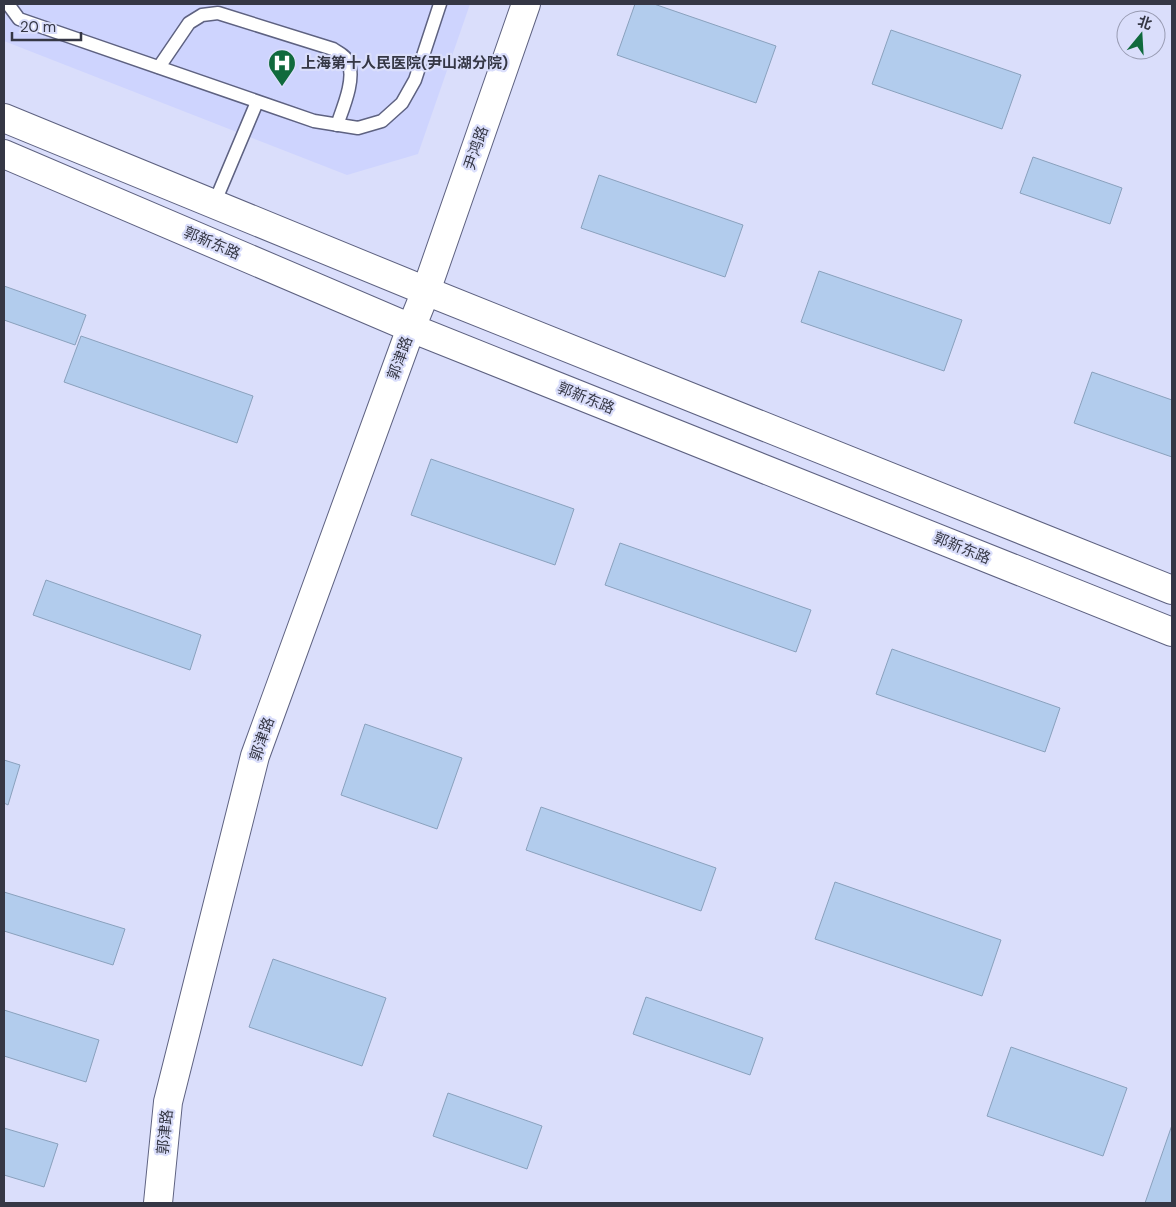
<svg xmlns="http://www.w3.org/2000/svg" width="1176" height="1207" font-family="'DM Sans','Noto Sans SC',sans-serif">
<rect width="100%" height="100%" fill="#dadefb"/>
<!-- built -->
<polygon fill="#ced4fe" points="4,4 470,4 418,154 347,175 4,41"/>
<!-- building -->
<g fill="#b2cced" stroke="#8aa1bd">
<polygon points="635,4 654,4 776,46 756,103 617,55"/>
<polygon points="891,30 1021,75 1002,129 872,84"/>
<polygon points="1033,157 1122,188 1110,224 1020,193"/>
<polygon points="599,175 743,225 725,277 581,228"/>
<polygon points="819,271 962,320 944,371 801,322"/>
<polygon points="4,286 86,315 75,345 4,320"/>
<polygon points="81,336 253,396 237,443 64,382"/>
<polygon points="1092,372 1172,400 1172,457 1074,423"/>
<polygon points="431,459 574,509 555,565 411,515"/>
<polygon points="620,543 811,610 796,652 605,585"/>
<polygon points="46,580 201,635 190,670 33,615"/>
<polygon points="892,649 1060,708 1045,752 876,694"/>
<polygon points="365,724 462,758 437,829 341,795"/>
<polygon points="4,760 20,765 8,805 4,803"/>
<polygon points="541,807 716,868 701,911 526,850"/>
<polygon points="835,882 1001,940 982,996 815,939"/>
<polygon points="4,892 125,929 113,965 4,931"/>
<polygon points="273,959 386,998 362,1066 249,1027"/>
<polygon points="646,997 763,1038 750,1075 633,1034"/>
<polygon points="4,1010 99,1040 86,1082 4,1056"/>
<polygon points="1011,1047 1127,1088 1103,1156 987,1116"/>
<polygon points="448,1093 542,1126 527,1169 433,1136"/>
<polygon points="1172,1125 1172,1203 1145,1203"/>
<polygon points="4,1128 58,1144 44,1187 4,1175"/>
</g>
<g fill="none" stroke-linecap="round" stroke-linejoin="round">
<!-- lane casing -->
<g stroke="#5e6281" stroke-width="15">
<g id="lane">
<polyline points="8,4 19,19 314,121 358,128 382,121 402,103 415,80 440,4"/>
<path d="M159 67 189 23 202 15 218 13 333 49C338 52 346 56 348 62 356 78 343 108 337 125"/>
<polyline points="214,204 257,102"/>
</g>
</g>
<!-- secondary casing -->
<g stroke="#5e6281" stroke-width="30">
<g id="secondary">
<polyline points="4,118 426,291 1172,590"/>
<polyline points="4,154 411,328 1172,632"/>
<polyline points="158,1203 168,1102 255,756 411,328 426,291 526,4"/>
</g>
</g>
<!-- lane -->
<use href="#lane" stroke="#fff" stroke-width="12"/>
<!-- secondary -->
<use href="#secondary" stroke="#fff" stroke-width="28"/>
</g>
<!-- icons -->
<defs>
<g id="hospital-pin" transform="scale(1.4375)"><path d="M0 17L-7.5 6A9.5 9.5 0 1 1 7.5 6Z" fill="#106a3d" stroke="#dadefb"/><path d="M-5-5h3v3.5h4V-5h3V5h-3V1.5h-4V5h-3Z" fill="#fff"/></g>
</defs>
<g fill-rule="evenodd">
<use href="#hospital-pin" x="282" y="63"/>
</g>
<g text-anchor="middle" stroke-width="4.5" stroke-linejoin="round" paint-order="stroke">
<!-- poi labels -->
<g font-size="15" font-weight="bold" fill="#353745" stroke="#dadefb" text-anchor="start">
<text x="301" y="68">上海第十人民医院(尹山湖分院)</text>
</g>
<!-- street labels -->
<g font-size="15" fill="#353745" stroke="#dadefb">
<text transform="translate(476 148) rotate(-71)" y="5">尹鸿路</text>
<text transform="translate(212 243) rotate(23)" y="5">郭新东路</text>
<text transform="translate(400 358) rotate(-70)" y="5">郭津路</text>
<text transform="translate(586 398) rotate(22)" y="5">郭新东路</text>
<text transform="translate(962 548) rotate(22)" y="5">郭新东路</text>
<text transform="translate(262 739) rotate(-71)" y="5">郭津路</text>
<text transform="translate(165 1132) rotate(-84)" y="5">郭津路</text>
</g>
</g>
<!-- border -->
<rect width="1176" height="1207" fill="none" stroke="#353745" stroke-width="10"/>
<!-- north arrow -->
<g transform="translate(1141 35) rotate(18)"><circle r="24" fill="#dadefb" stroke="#989bb2"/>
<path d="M0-4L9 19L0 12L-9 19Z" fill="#106a3d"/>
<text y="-8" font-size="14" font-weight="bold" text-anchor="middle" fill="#353745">北</text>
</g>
<!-- scale -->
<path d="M12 32v8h69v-8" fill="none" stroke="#353745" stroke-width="2.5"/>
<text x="20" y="32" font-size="15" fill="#353745" stroke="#dadefb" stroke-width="4" paint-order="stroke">20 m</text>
</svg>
